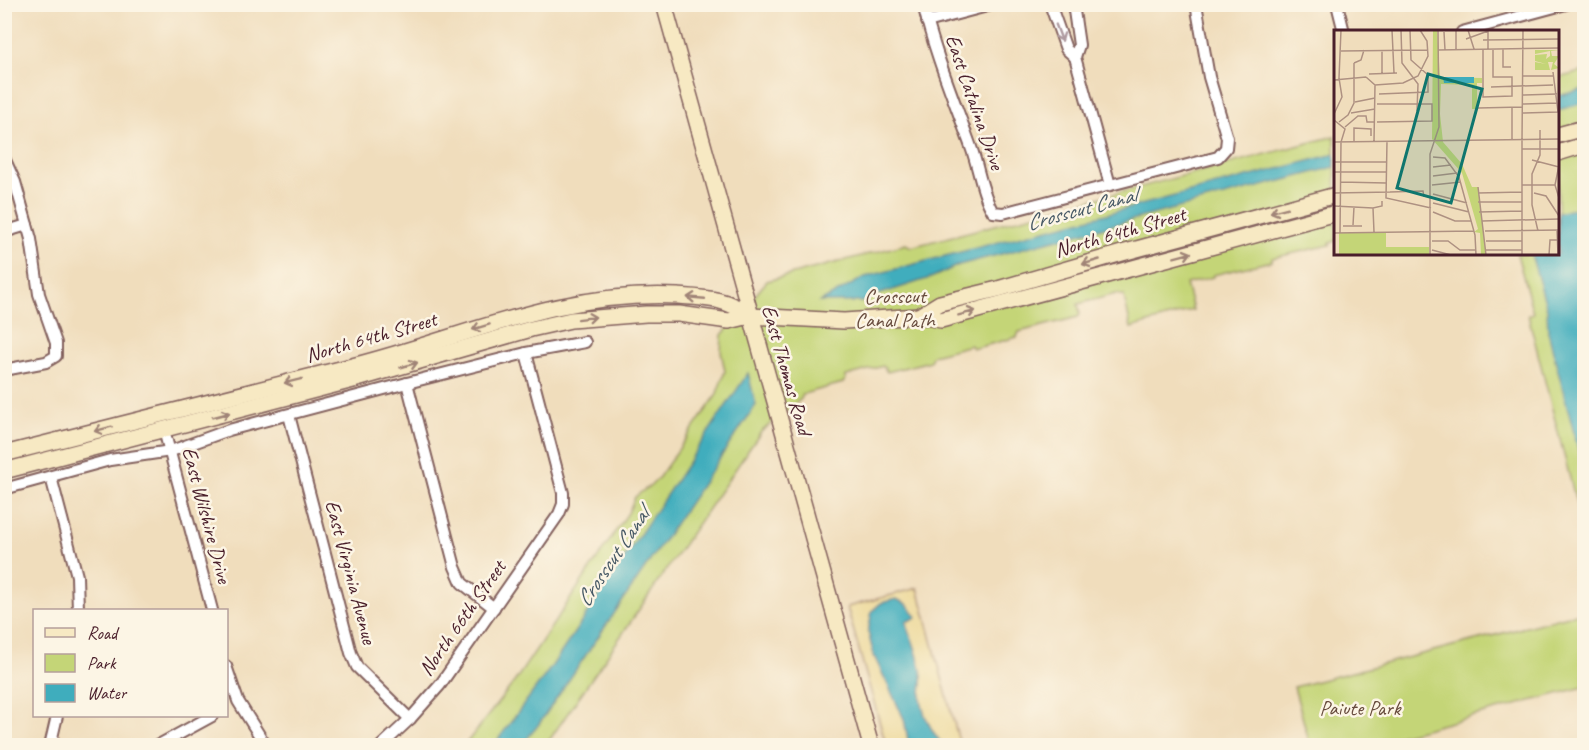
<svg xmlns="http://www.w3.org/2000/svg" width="1589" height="750" font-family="Caveat,sans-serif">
<rect width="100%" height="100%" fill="#fcf5e5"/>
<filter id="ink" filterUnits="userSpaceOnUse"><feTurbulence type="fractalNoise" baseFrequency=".0167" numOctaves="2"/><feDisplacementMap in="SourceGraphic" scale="12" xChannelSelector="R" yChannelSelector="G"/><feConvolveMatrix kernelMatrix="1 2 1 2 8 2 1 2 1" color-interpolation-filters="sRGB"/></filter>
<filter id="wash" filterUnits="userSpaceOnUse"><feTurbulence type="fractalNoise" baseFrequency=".008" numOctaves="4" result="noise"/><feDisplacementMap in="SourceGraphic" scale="24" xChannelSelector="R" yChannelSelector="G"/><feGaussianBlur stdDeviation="1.35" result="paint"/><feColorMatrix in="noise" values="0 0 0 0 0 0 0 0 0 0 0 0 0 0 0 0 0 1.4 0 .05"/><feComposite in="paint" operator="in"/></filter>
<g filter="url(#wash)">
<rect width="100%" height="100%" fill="#f0ddbc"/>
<!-- green -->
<g fill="#c4d577" stroke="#877a51" stroke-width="1.5">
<polygon points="1584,71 1584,533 1528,315 1533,313 1517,254 1558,254 1558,78"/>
<polygon points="1335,136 1336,241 1330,243 1330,245 1272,258 1272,261 1213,275 1213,277 1186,284 1193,310 1131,328 1124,296 1116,294 1078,304 1080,314 1078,317 1019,332 1017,337 976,348 973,348 971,345 933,355 930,361 891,371 887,372 883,366 846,376 846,379 843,383 803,394 801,399 761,432 546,745 464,746 515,681 628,513 635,497 657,480 716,396 725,371 721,352 722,335 767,281 906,244 911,247"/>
<polygon points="1584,612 1584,687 1364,745 1310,745 1294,687"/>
</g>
<!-- sand -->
<polygon fill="#eeda9e" stroke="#9c7c64" stroke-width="1.5" points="918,588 960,745 886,745 847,607"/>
<!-- water -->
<g fill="#3fadbd" stroke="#446674" stroke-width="1.5">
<polygon points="1584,89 1584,103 1558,110 1558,96"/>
<polygon points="1335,154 1335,167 959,265 933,277 871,297 863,302 820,302 865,277"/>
<polygon points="1584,206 1584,472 1548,332 1547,309 1531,254 1558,254 1558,213"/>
<polygon points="748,373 756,405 539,724 522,745 494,745 552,666"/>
<path d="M896 599 907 604 917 617 906 622C912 640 920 657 922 676 923 682 921 689 921 695 921 713 932 732 943 745H909L904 719 874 656 868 632 872 611 881 603Z"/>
</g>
</g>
<g filter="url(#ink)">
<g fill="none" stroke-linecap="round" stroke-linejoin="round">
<!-- street casing -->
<g stroke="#84625e" stroke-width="14">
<g id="street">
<path d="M923 4C935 55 955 102 972 150 979 170 982 194 993 212L1003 213 1218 157 1226 148 1227 138 1209 77 1196 4"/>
<polyline points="1050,4 1066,49 1075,57"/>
<polyline points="1073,4 1079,45 1075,57 1110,185"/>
<polyline points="1337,4 1344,32"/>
<polyline points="927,22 995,4"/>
<polyline points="1462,32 1566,4"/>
<polyline points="4,158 15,182 31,239 39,294 56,343 56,356 46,362 4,370"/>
<polyline points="4,232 27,225"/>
<polyline points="407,383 455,567 462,583 494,608"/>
<polyline points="289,415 351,653 357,667 410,719"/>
<polyline points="164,430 212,610"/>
<polyline points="51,477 77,576 78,610"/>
<polyline points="4,489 110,460 171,451 229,430 407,383 526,353 585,342"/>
<polyline points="226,666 238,701 266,746"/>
<polyline points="50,746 57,716"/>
<polyline points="157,746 212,716"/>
<polyline points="381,746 410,719 440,685 559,514 563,504 563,493 526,353"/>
</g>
</g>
<!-- secondary casing -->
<g stroke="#84625e" stroke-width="18">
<g id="secondary">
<polyline points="664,4 871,746"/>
<polyline points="1558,135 1584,128"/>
<polyline points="1558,153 1584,145"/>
<polyline points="919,316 940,303 998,289 1122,253 1336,195"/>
<path d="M4 454C122 424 239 395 356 365 465 337 561 290 678 296 707 298 726 298 750 316"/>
<polyline points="4,471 357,379 531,329 571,320 646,314 679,314 729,321 750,316 844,321 919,316 941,320 1336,213"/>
</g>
</g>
<!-- street -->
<use href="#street" stroke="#fff" stroke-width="10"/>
<!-- secondary -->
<use href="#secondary" stroke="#f7e9c3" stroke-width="15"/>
</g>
<!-- one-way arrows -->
<defs><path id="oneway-shaft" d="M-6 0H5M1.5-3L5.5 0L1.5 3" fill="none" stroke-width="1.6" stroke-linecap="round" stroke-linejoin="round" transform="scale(1.5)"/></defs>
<use stroke="#ae9aa0" href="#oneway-shaft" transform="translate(1059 33) rotate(69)"/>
<g stroke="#a08477">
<use href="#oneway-shaft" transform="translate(1279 210) rotate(165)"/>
<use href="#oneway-shaft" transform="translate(1183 255) rotate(-15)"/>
<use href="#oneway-shaft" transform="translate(1091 262) rotate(164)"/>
<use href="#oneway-shaft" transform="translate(696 298) rotate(-175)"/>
<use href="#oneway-shaft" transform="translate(967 313) rotate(-15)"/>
<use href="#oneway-shaft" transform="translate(587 318) rotate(-7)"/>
<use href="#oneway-shaft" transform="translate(481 327) rotate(163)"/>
<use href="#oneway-shaft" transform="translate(409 365) rotate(-16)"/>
<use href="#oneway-shaft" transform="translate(293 381) rotate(166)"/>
<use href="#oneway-shaft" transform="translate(221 415) rotate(-15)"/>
<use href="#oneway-shaft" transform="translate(103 429) rotate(165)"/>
</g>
</g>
<g text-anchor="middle" stroke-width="5" stroke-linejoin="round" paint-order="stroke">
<!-- street labels -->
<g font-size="21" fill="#4a1f2b" stroke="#fcf5e5">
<text transform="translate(975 102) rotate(71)" y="7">East Catalina Drive</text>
<text transform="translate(1120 232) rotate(-16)" y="7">North 64th Street</text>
<text transform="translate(371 337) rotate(-16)" y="7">North 64th Street</text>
<text transform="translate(787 370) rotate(74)" y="7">East Thomas Road</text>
<text transform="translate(207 515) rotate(75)" y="7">East Wilshire Drive</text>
<text transform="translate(351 572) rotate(75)" y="7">East Virginia Avenue</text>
<text transform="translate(462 618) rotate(-55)" y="7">North 66th Street</text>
</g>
<!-- park labels -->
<g font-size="21" fill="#684c3e" stroke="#fcf5e5">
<text x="895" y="303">Crosscut<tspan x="895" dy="24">Canal Path</tspan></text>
<text x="1360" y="715">Paiute Park</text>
</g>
<!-- water labels -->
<g font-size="22" font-style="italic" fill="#465865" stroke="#fcf5e5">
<text transform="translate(1081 208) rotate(-15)" y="8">Crosscut Canal</text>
<text transform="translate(612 557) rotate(-56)" y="8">Crosscut Canal</text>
</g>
</g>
<!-- overview -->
<g transform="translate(1334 30)">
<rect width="225" height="225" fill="#f0ddbc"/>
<path d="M99 0H103L106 47 148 48V53H143V79H138V55L107 54 106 84 109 112 128 134 138 157H144L152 225H147L146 203 140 202 144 199 128 143 98 109ZM201 20H225L217 21 218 26H225L220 34 225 38 217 40 219 32H214L216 40H201V32L212 34 201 31V25L213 24 212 29 216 26V21L201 24ZM52 202V217H95V225H5V203Z" fill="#c4d577"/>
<path d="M109 47H140V53H110Z" fill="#3fadbd"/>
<path fill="none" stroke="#ae9182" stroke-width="1.5" d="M58 0 60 43M67 0 68 33 84 54 83 81M122 0V19M134 0 140 19M183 0H208M110 2 111 20M132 9 154 1M149 10 225 9M149 19V67L178 66V47H159V19M154 19V0M169 19V37H177M104 20 225 18M7 21 93 20M20 33 27 30 30 20M219 42 224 82M48 43V21M35 44 63 43M189 46H219M32 47 41 55 69 53 84 46 94 26 93 11 86 0M0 50 32 47M157 57 219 55M45 64 94 62V45L77 30 76 0M188 65 223 64M21 72 41 68M188 74 223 73M144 78 188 77M17 83 41 79M188 83 224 82M0 84 8 67 5 48 7 0M0 90 11 99 7 112 6 203M5 92 14 85 20 73V33M43 92 98 91V74H43M11 97 24 86H32L33 92H40M178 109V78M188 110 189 0M40 111 41 55M53 111 52 168 97 178M0 112 225 109M20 112V98L37 99V106M188 119H225M99 127 111 128 125 147 141 205 142 225M198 130 225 137M0 132H52M225 135 221 155 225 168M99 137 117 135M0 142H52M99 146 123 143M6 152 52 153M98 155 127 152M188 155H221M144 157 152 225M56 162 89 161 90 167M0 163 57 162M144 163 188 162M200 163 212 166 225 186M99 164 133 173M144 172H188M99 173 135 182M0 176 39 178 48 176V171M39 178 40 202M99 182 121 191H137M145 182 188 181M148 191 225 189M19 195 20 177M9 196H28M223 200 224 225M151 201 225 200M204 201 198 175V144L206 125V100M0 203 140 201M98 211H114L126 220H142M152 211H188M98 220 117 225M152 220H188M96 225V124L105 97 104 0M188 225V110M215 225 216 210H224"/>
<path fill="#0f766e" fill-opacity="0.15" stroke="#0f766e" stroke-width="3" d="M94 44 148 59 117 173 63 158Z"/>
<rect width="225" height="225" fill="none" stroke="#4a1f2b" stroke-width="3"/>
</g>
<!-- margin -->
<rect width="1589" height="750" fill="none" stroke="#fcf5e5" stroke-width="24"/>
<!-- legend -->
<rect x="33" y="609" width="195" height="108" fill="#fcf5e5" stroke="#b59f9b" stroke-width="1.5"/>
<rect x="45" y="628" width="30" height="9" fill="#f7e9c3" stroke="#b59f9b" stroke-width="1.5"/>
<text x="87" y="639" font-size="18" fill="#4a1f2b">Road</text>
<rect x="45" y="654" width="30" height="18" fill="#c4d577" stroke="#b59f9b" stroke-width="1.5"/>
<text x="87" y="669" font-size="18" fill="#4a1f2b">Park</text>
<rect x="45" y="684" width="30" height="18" fill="#3fadbd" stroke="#b59f9b" stroke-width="1.5"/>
<text x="87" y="699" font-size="18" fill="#4a1f2b">Water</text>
</svg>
